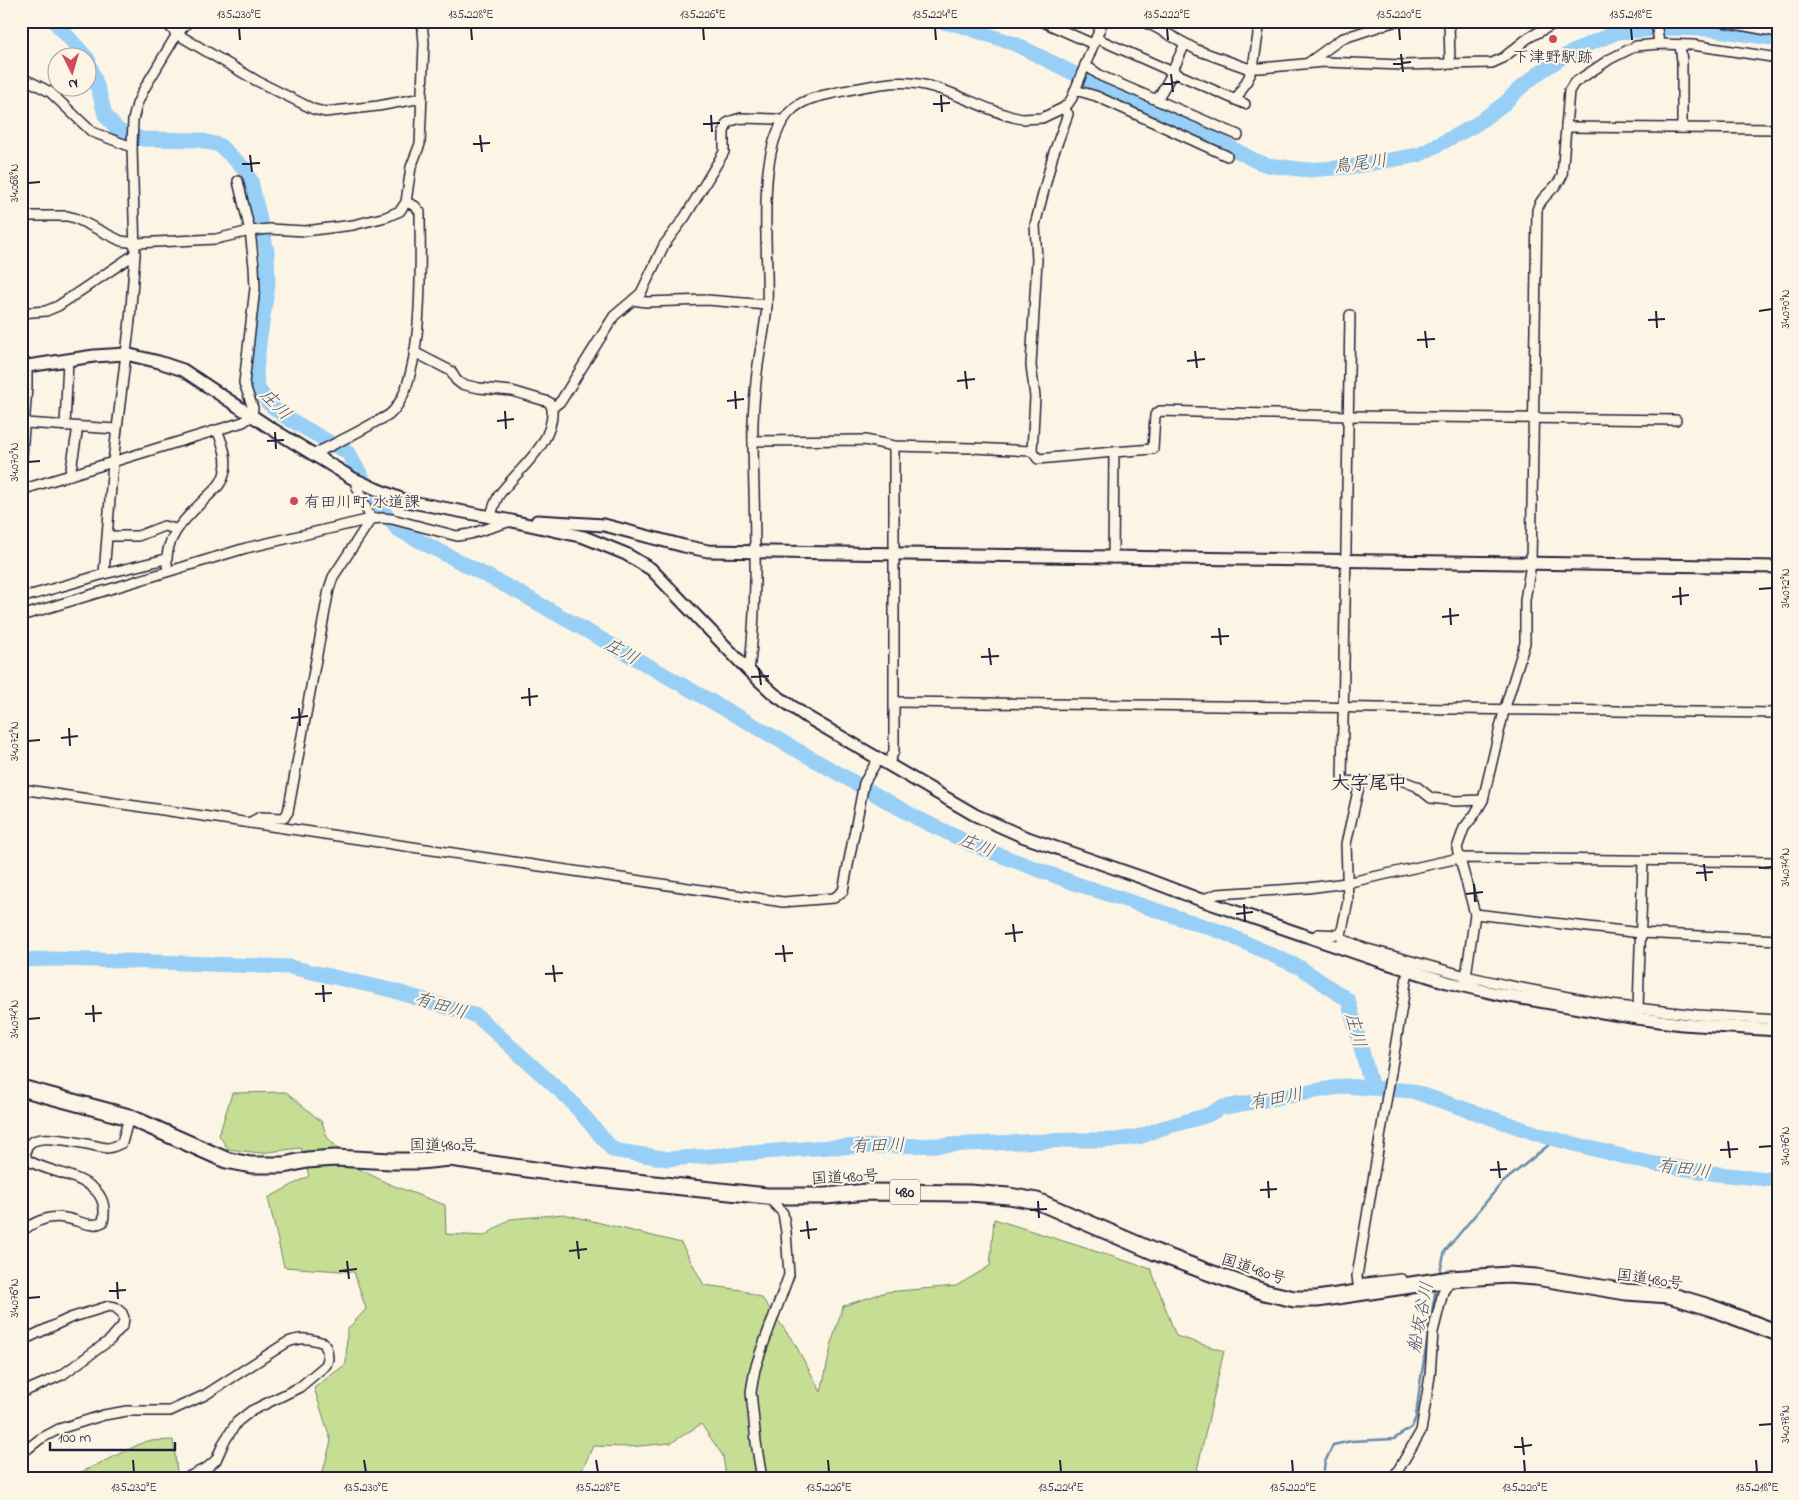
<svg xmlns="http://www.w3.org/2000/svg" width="1799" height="1500" font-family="'Indie Flower','Klee One',sans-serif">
<rect width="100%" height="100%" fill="#fcf5e5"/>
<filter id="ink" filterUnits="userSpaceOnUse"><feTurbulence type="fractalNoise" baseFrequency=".02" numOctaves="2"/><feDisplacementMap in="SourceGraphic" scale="10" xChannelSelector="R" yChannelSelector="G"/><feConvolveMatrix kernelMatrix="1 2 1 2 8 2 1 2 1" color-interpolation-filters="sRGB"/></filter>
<g filter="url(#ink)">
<!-- green -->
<g fill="#c5de94" stroke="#748068">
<polygon points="286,1092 322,1122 327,1137 357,1168 389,1184 445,1205 446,1234 484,1236 510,1219 564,1214 681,1243 704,1285 742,1290 762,1298 795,1344 821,1392 833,1338 843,1306 886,1292 956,1286 990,1266 994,1219 1151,1269 1176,1336 1224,1351 1195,1479 726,1479 723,1456 701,1424 671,1443 629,1447 593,1446 578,1479 321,1479 331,1441 314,1388 346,1364 347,1330 366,1309 354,1272 284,1267 268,1198 309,1176 301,1148 260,1153 228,1149 219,1135 232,1093"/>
<polygon points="173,1440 178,1479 67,1479 146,1441"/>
</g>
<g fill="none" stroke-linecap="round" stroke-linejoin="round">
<!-- stream -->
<g stroke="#688aab" stroke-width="2.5">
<polyline points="1439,1275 1445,1251 1501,1184 1556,1139"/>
<polyline points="1322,1479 1325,1462 1333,1445 1351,1441 1394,1439 1412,1427 1416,1417 1420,1384 1436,1287"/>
</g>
<!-- river -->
<g stroke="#97cff6" stroke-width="15">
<polyline points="54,21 87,58"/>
<polyline points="937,21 959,25 1015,44 1073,73 1188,124 1254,160 1267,165 1307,170 1349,167 1419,155 1475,125 1505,103 1518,90 1540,72 1563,57 1591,43 1618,32 1667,28 1711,29 1778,39"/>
<polyline points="88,59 100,95 105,115 119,131 142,139 199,140 219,145 243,167 251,181 267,251 268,284 259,343 256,371 257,387 268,403 284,416 348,453 378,504 397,529 518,592 917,818 973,845 1074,883 1222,932 1301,968 1348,1000 1372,1088"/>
<polyline points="21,960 54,959 129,961 290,967 391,990 477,1016 569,1099 613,1150 668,1159 829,1147 946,1145 1070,1140 1117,1140 1142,1136 1159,1129 1208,1115 1220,1108 1344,1086 1412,1091 1547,1137 1649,1163 1718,1174 1778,1180"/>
</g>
<!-- minor casing -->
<g stroke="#22223b" stroke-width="12">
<g id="minor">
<polyline points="164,21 177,34 257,81 313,109 325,112 378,106 422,98"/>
<polyline points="1041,21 1093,44"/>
<polyline points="1141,21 1155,27 1197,50 1247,68 1261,68 1324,62 1402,65 1492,63 1503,58 1528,38 1559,21"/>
<polyline points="1449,21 1450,64"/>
<polyline points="1656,21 1659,44"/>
<polyline points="1718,21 1778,32"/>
<polyline points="1096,38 1245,104"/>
<polyline points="1680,45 1682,61 1682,128"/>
<polyline points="1308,63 1341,39 1396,21"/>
<polyline points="1085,65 1101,76 1238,135"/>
<polyline points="1253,68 1260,21"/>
<polyline points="1172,72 1185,44"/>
<polyline points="21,78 33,83 50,92 92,132 132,147"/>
<polyline points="1075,90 1096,96 1227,156"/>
<polyline points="1157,100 1173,72"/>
<polyline points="1236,100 1250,75 1249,68"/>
<polyline points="1063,108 1068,114 1053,155 1035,225 1037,260 1031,365 1035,397 1032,451 1038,459 1114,452 1113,558"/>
<polyline points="1566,127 1778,129"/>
<polyline points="21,216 67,216 75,218 121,241 136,243 216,239 250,231 269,229 305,231 353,225 386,217 400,211 406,202 411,167 420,144 424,43 422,21"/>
<polyline points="633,300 641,293 664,245 685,217 724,152 724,132 727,123 731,121 741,118 776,119 783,121"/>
<polyline points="21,313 46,311 58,306 135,254"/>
<polyline points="1350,315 1342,781 1360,782"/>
<polyline points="414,352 451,371 456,380 461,384 479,388 512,391 549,402 552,408"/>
<polyline points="25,423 116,429"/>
<polyline points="65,426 68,360"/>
<polyline points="753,441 865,440 894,446 972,448 1032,451"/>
<polyline points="1114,452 1153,449 1155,415 1160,411 1348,416 1676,420"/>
<path d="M314 454C334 444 353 435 372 424 377 421 384 418 389 415 426 385 420 258 420 212L415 206 406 202"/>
<polyline points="21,469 27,386 27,366"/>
<polyline points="70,475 78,427"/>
<polyline points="21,490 217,430 243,422 252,416 253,408 244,383 255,288 254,266 250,231 238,181"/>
<path d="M490 517C493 510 495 501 499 495 518 469 555 444 552 408L561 401 614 316 633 300 646 302 707 300 767 305"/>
<polyline points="108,536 138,536 164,526 176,529"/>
<path d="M168 571C161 538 187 517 208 496 214 490 222 484 224 475 229 460 223 444 217 430"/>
<polyline points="104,574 113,462 130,320 135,254 132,147 133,120 137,104 144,89 177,34 189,21"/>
<polyline points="21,598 104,574 166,559"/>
<polyline points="21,616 246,548 371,519 382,518 392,519 457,536 470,534 508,522"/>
<path d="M749 671C759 595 754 518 753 442 752 422 754 401 756 382 758 356 765 332 767 306 770 256 752 143 794 108 808 97 826 95 843 91 865 87 888 81 911 83 947 86 979 108 1013 117L1022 119 1042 118 1063 108 1068 104 1072 98 1103 21"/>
<polyline points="895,702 1778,713"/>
<polyline points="888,765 894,751 894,446"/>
<polyline points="21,789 783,902 834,898 843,891 864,783 878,759"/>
<polyline points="249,823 260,817 284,818 288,812 329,589 333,577 371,519 356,485 357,480"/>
<polyline points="1201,900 1217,894 1308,888 1346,883 1459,858 1778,862"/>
<polyline points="1475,914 1641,933 1778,940"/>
<polyline points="1341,935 1342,939 1364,948 1466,976 1466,978 1469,979"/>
<polyline points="1313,938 1318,934 1341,935 1348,901 1346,844 1360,782 1398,779 1416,786 1431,798 1456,801 1483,800"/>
<path d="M1610 1005 1506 985 1466 976 1475 914 1457 848 1464 828 1475 814 1483 800 1504 711 1525 643V600L1531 564 1537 210C1541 195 1556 190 1562 176L1569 91 1574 83 1610 59 1636 46 1659 44 1693 45 1778 58"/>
<polyline points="1638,1008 1643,861"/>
<polyline points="1608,1009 1610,1005 1697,1015 1778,1020"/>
<path d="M21 1232C33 1222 49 1215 65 1218 79 1220 90 1229 103 1222 113 1175 55 1177 27 1160 15 1122 89 1146 107 1148 112 1148 117 1145 122 1143L129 1117"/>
<polyline points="1408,1286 1401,1279 1358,1284 1357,1276 1408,970"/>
<polyline points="21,1341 70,1318 109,1306 115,1307 122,1313 124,1318 123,1325 110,1340 62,1375 21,1393"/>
<path d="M21 1454 40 1439 59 1429 104 1415 127 1411H170L205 1395 286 1343C300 1337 309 1338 324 1343L327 1350 328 1359 326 1365 300 1387 251 1411 237 1422 224 1442 216 1460 208 1467 184 1479"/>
<polyline points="762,1479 756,1442 751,1392 755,1369 762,1348 789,1275 786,1232 783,1213 767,1196"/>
<polyline points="1393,1479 1421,1431 1430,1376 1433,1332 1443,1292 1451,1279"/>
</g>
</g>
<!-- tertiary casing -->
<g stroke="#22223b" stroke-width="15">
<g id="tertiary">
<polyline points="21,367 94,356 126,354 159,362 183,370 272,429 352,478 376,489 406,501 512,521 584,537 626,554 651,569 749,671 774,694 807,717 975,815 1022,836 1143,878 1201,900 1368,957 1447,982 1498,994 1637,1018 1682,1024 1778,1030"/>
<polyline points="537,521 604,525 684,546 708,551 1778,567"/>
</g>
</g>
<!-- trunk casing -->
<g stroke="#22223b" stroke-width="19">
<polyline id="trunk" points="21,1088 129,1117 226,1160 251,1165 284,1165 307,1160 335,1158 391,1161 420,1161 450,1158 570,1175 767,1196 826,1196 866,1192 969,1193 1009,1196 1037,1201 1155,1252 1205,1271 1264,1292 1294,1299 1317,1299 1451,1279 1508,1275 1536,1277 1626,1292 1669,1295 1709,1307 1778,1333"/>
</g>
<!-- minor -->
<use href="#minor" stroke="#fcf5e5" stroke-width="9"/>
<!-- tertiary -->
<use href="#tertiary" stroke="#fcf5e5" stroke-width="11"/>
<!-- trunk -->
<use href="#trunk" stroke="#fcf5e5" stroke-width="15"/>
</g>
</g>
<!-- ticks -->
<path fill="none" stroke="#22223b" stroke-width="2" d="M239 28 240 40M471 28 472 40M703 28 704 40M935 28 936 40M1167 28 1168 40M1399 28 1400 40M1631 28 1632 40M1401 54 1403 72M1393 64 1411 62M1171 74 1173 92M1163 84 1180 82M941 95 942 112M933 104 950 103M711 115 712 132M703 124 720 123M480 135 482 152M473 144 490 143M250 155 252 172M242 164 260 163M28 183 40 182M1656 311 1657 328M1759 311 1772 309M1648 320 1665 319M1425 331 1427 348M1417 340 1435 339M1195 351 1197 368M1187 361 1205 359M965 371 967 389M957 381 975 379M735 391 736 409M727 401 744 399M505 411 506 429M497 421 514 419M275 432 276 449M267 441 284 440M28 462 40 461M1680 587 1681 605M1759 589 1772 588M1672 597 1689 595M1450 608 1451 625M1442 617 1459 615M1219 628 1221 645M1211 637 1229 636M989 648 991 665M981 657 999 656M759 668 761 685M751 677 769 676M529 688 530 706M521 698 538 696M299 708 300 726M291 718 308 716M69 728 70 746M61 738 78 736M28 741 40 740M1704 864 1706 881M1759 868 1772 867M1696 873 1713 872M1474 884 1475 902M1466 894 1483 892M1244 904 1245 922M1236 914 1253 912M1013 924 1015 942M1005 934 1023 932M783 945 785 962M775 954 793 953M553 965 555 982M545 974 563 973M323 985 324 1002M315 994 332 993M93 1005 94 1022M85 1014 102 1013M28 1019 40 1018M1728 1141 1730 1158M1759 1147 1772 1146M1720 1150 1738 1149M1498 1161 1500 1178M1490 1170 1507 1169M1268 1181 1269 1198M1260 1190 1277 1189M1038 1201 1039 1218M1030 1210 1047 1209M807 1221 809 1239M800 1231 817 1229M577 1241 579 1259M569 1251 587 1249M347 1261 349 1279M339 1271 357 1269M117 1282 118 1299M109 1291 126 1290M28 1298 40 1297M1759 1425 1772 1424M1522 1437 1524 1455M1514 1447 1532 1445M133 1460 134 1472M364 1460 366 1472M596 1460 598 1472M828 1460 829 1472M1060 1460 1061 1472M1292 1460 1293 1472M1524 1460 1525 1472M1756 1460 1757 1472"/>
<!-- markers -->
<g fill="#d1495b" stroke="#fcf5e5" stroke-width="2">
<circle cx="1553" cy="39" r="5"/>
<circle cx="294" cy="501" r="5"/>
</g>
<g text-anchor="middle" stroke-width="4.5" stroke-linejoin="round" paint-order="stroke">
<!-- shield labels -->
<rect fill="#fcf5e5" stroke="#63616e" stroke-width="1" x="890" y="1179.5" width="30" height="25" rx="4"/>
<g font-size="15" font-weight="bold" fill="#22223b">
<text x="905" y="1197">480</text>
</g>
<!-- poi labels -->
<g font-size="16" fill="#22223b" stroke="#fcf5e5">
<text x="1553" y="62">下津野駅跡</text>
<text x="304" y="507" text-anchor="start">有田川町 水道課</text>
</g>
<!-- street labels -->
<g font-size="16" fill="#22223b" stroke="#fcf5e5">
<text x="443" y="1150">国道480号</text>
<text transform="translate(845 1176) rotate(-3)" y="6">国道480号</text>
<text transform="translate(1254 1268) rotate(18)" y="6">国道480号</text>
<text transform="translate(1650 1278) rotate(8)" y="6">国道480号</text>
</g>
<!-- water labels -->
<g font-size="18" font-style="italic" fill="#455673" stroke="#fcf5e5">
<text transform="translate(1360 163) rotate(-7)" y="6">鳥尾川</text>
<text transform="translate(276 404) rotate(45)" y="6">庄川</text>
<text transform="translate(622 651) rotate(29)" y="6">庄川</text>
<text transform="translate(977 845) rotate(22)" y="6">庄川</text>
<text transform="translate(441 1005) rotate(17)" y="6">有田川</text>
<text transform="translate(1356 1030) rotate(75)" y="6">庄川</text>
<text transform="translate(1276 1098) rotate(-10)" y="6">有田川</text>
<text transform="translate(878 1145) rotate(-1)" y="6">有田川</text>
<text transform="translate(1684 1168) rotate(8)" y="6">有田川</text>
<text transform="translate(1420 1317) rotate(-79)" y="6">船坂谷川</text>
</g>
<!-- quarter labels -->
<g font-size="19" font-weight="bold" fill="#22223b" stroke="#fcf5e5">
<text x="1369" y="789">大字尾中</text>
</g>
</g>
<!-- margin -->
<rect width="1799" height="1500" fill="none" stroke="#fcf5e5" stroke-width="55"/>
<!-- north arrow -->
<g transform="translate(72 72) rotate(175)"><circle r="24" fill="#fcf5e5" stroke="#a5a1a1"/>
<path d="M0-4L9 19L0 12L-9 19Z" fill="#d1495b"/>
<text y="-8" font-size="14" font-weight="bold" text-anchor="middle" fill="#22223b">N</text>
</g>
<!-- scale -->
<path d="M50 1442v8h125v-8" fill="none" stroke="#22223b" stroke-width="2.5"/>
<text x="58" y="1442" font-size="15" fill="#22223b" stroke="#fcf5e5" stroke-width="4" paint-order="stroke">100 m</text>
<rect x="28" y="28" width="1744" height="1444" fill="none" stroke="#22223b" stroke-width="2"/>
<g font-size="12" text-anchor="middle" fill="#22223b">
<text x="239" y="18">135.230°E</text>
<text x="471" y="18">135.228°E</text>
<text x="703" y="18">135.226°E</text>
<text x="935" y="18">135.224°E</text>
<text x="1167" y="18">135.222°E</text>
<text x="1399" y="18">135.220°E</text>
<text x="1631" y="18">135.218°E</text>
<text transform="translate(14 183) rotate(-90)" y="4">34.068°N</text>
<text transform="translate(1785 309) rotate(-90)" y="4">34.070°N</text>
<text transform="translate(14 462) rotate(-90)" y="4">34.070°N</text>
<text transform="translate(1785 588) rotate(-90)" y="4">34.072°N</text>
<text transform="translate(14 741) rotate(-90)" y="4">34.072°N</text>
<text transform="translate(1785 867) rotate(-90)" y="4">34.074°N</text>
<text transform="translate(14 1019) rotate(-90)" y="4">34.074°N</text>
<text transform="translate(1785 1146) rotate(-90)" y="4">34.076°N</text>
<text transform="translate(14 1298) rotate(-90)" y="4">34.076°N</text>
<text transform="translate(1785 1424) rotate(-90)" y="4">34.078°N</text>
<text x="134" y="1491">135.232°E</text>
<text x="366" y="1491">135.230°E</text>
<text x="598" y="1491">135.228°E</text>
<text x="829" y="1491">135.226°E</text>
<text x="1061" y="1491">135.224°E</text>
<text x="1293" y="1491">135.222°E</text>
<text x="1525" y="1491">135.220°E</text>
<text x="1757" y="1491">135.218°E</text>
</g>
</svg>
